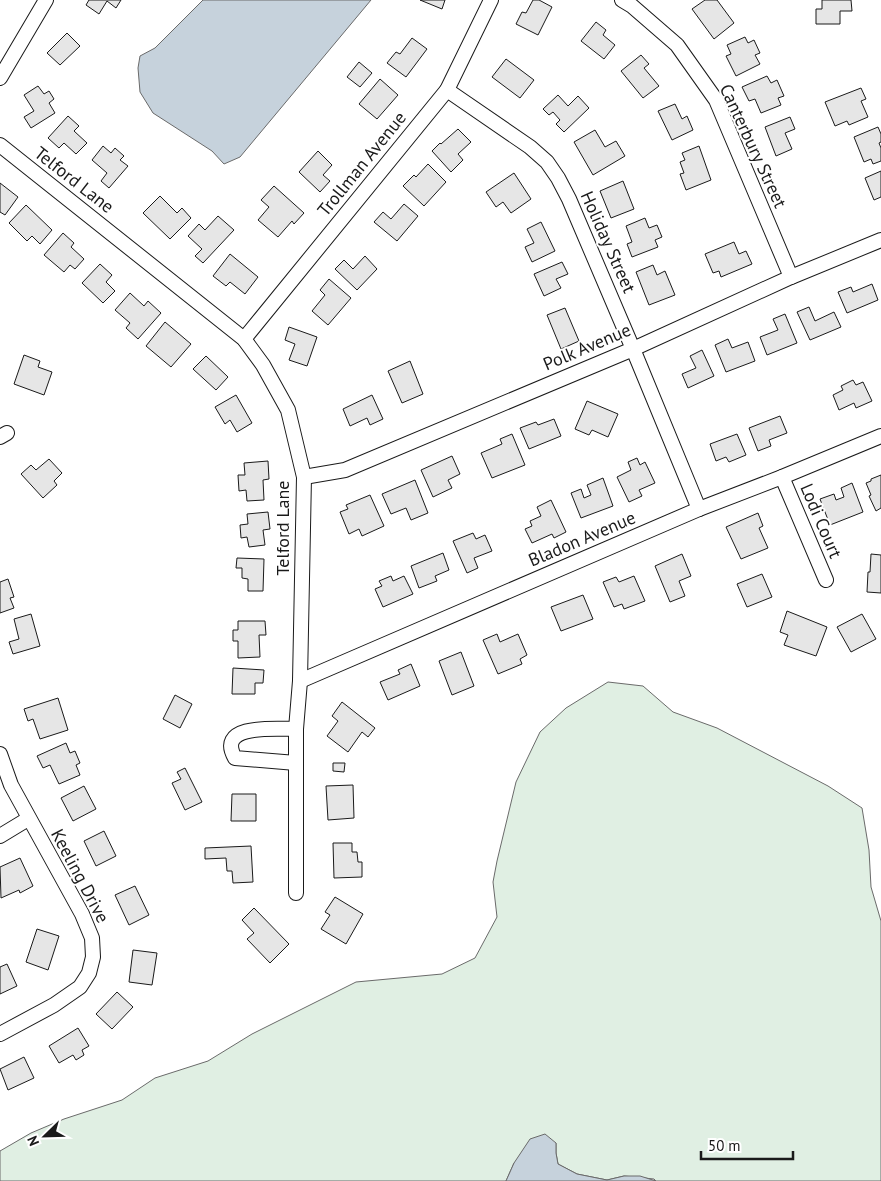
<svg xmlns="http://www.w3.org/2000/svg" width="881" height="1181" font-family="'PT Sans',sans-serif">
<rect width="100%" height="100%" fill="#fff"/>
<!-- green -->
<polygon fill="#e0efe3" stroke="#6a6a6a" points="608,682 643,686 673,712 717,728 828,786 862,808 869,850 871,887 881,921 881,1181 656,1181 654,1179 624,1176 607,1180 577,1174 558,1164 556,1153 556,1143 514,1163 506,1181 0,1181 0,1151 31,1133 64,1119 122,1100 155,1078 208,1061 252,1034 356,982 442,974 475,958 497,917 493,882 497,861 516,782 540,732 566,708"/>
<!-- water -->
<g fill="#c6d2dc" stroke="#6a6a6a">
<polygon points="203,0 371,0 240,157 224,164 212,151 153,113 140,92 138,68 140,56 155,48"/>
<polygon points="545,1134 556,1143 556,1153 558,1164 577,1174 607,1180 624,1176 640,1176 656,1181 506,1181 514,1163 530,1139"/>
</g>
<!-- building -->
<g fill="#e6e6e6" stroke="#1a1a1a">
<polygon points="89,0 121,0 116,8 107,1 99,14 86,5"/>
<polygon points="420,0 445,0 442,9"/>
<polygon points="533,0 539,0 552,7 538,35 516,24 522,12 526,13"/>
<polygon points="705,0 717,0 734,23 714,39 692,9"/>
<polygon points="822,0 851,0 852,11 840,11 840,24 816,24 816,9 822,9"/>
<polygon points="596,22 606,30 603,35 615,45 604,59 581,41"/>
<polygon points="67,33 80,46 60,65 47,53"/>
<polygon points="745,37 748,43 754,40 760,53 755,55 760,64 736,76 726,56 731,54 727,45"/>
<polygon points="412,38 427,49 406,77 387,63 396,52 400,54"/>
<polygon points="641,55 649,64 644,68 659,86 643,98 621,71"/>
<polygon points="506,59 534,80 520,98 492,77"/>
<polygon points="359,62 372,73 360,87 347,77"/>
<polygon points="767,76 771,83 777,80 784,96 778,98 781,105 761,113 755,99 749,101 742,87"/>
<polygon points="380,79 398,95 377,119 359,104"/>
<polygon points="38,86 44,94 49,91 54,99 49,103 55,113 31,128 24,117 34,111 24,95"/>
<polygon points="861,88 866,99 861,101 868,117 849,125 847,121 835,126 825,102"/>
<polygon points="558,95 568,106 578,96 589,108 564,132 556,124 560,120 553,112 549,115 543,109"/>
<polygon points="675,104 682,119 687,116 693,130 672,140 658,111"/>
<polygon points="68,116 79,126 74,131 87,143 76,154 64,143 59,148 48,138"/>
<polygon points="790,117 795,129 785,133 792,149 776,156 765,127"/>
<polygon points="878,127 881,134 881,142 879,143 881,148 881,161 873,164 871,159 864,162 854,137"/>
<polygon points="458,129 471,142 458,154 463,160 451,172 432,151 440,143 441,144"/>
<polygon points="595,130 605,147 616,141 625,156 593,175 574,142"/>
<polygon points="103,146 111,153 115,148 124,156 120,160 128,166 109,188 101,181 107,173 92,160"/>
<polygon points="699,146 711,180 686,190 680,174 684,173 680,162 685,160 682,153"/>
<polygon points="318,151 332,165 323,175 330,181 320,192 299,172"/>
<polygon points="428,164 446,182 424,206 403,186 414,175 416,177"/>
<polygon points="881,171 881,197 874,200 865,178"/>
<polygon points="514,173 531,199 511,213 503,202 496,207 486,192"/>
<polygon points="623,181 634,209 611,218 600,191"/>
<polygon points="0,183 18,197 5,215 0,212"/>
<polygon points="274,186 304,213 294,224 292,221 278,237 258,220 269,207 261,200"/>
<polygon points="160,196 177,213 182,208 191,218 170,239 143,213"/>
<polygon points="404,204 418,216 397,241 374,222 383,212 391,219"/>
<polygon points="26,205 52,230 40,244 32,236 27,241 9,223"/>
<polygon points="218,216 234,230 203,263 195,256 202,249 188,236 199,224 205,230"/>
<polygon points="645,218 649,228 657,225 662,237 655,240 658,247 632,257 627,244 632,242 626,226"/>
<polygon points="541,222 555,251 532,262 525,247 534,243 527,229"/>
<polygon points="63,233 74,243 71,247 84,259 75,269 70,265 64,272 44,255"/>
<polygon points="734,242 739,254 746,251 752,264 721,277 719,271 713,273 705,254"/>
<polygon points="230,254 258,277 245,294 230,282 226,286 213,276"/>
<polygon points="365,256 377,269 357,290 335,269 344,260 353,269"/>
<polygon points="562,262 568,274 556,279 561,288 544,296 534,274"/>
<polygon points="100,264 112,275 106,282 115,291 103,303 82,283"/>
<polygon points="653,265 657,275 665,271 675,295 649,305 636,272"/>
<polygon points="329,279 351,298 328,325 312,311 325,295 320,290"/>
<polygon points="872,284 878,300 847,313 838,292 851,287 853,292"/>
<polygon points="130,293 144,306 148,301 161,313 138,339 126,328 130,323 115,310"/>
<polygon points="809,307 815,321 834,312 841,327 810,340 797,312"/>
<polygon points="565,308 579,341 561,349 547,315"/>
<polygon points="785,314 797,343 767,355 760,337 778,330 773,319"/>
<polygon points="165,322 191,344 171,367 146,346"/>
<polygon points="289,327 317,337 307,366 289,360 295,344 285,340"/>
<polygon points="728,339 732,348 748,342 755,361 726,372 715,345"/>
<polygon points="702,350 714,376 688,388 682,374 696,368 690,356"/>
<polygon points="24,355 40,361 38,367 52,372 44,395 14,384"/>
<polygon points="206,356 228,377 216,390 193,369"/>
<polygon points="410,361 423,394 402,403 388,371"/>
<polygon points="853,380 856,385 863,382 872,401 856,408 854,403 839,410 833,395 843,390 841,386"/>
<polygon points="236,395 252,423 237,432 230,420 225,424 215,407"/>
<polygon points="372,395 383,419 370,425 367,418 350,426 343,409"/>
<polygon points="587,401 618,414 608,437 592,430 589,435 575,429"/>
<polygon points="780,416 787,433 769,440 771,446 758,451 749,428"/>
<polygon points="554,419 561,436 529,449 520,428 536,422 538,425"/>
<polygon points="512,434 525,465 492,478 481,453 502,444 500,439"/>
<polygon points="737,434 746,455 729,462 726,457 716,461 710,444"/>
<polygon points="452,456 460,474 448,480 452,488 433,497 421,470"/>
<polygon points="637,458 640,465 645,462 655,483 639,490 642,496 629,502 617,477 631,470 628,462"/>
<polygon points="49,459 62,473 54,481 57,485 43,498 21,474 31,465 36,470"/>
<polygon points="268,461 269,479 263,480 264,500 247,501 246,490 239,491 238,475 245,475 244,463"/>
<polygon points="881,475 881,508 876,511 869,496 871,495 866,483 871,481 871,479"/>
<polygon points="603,478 613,506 581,518 571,493 581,489 584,498 591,495 587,485"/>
<polygon points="415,480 428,513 411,520 406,508 391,514 382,494"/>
<polygon points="852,483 863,512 830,525 820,499 834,494 836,500 844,497 841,488"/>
<polygon points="370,495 384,526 362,536 359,529 349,534 340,512 348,509 346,505"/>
<polygon points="551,500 566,532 554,538 552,534 532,543 525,529 532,526 530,521 541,516 537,507"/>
<polygon points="268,512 270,529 263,530 265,545 249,547 247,537 241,538 240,525 248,524 247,514"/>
<polygon points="758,513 763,526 759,528 768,548 741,559 726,527"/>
<polygon points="473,533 476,539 485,535 492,551 474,558 478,568 467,573 453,541"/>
<polygon points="443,553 449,570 435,576 437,581 419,588 411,566"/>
<polygon points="682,554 691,576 679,581 685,596 670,602 655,566"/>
<polygon points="871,554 881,555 881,593 867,592 868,572 870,572"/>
<polygon points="237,558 264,559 263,591 248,591 248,579 242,578 242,568 236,568"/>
<polygon points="762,574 772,597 747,607 737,584"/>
<polygon points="391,576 393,581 404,576 413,594 383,607 375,589 382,586 379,581"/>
<polygon points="634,576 645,601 624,609 622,604 614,607 603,582 616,577 619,582"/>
<polygon points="8,579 14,597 10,598 14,608 0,613 0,582"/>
<polygon points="583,595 593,619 561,631 551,607"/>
<polygon points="787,611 827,627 816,656 784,645 788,635 780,632"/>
<polygon points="31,614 40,646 13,654 9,642 19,639 14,619"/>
<polygon points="862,614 876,639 851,652 837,627"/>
<polygon points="238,621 265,621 266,635 259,635 260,657 238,658 238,641 233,641 233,630 238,630"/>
<polygon points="497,634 500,642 518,634 527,655 520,659 522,664 498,674 483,640"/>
<polygon points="461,652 474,686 452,695 439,661"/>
<polygon points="411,664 420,686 388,700 380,682 400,674 398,670"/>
<polygon points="233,668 264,670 263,683 255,683 255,694 232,694"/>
<polygon points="175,695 192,704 180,728 163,719"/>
<polygon points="58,698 68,730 40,739 33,719 28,721 24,709"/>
<polygon points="342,702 375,728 368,737 362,732 348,752 327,736 338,721 332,716"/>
<polygon points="66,743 70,753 75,751 80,763 76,765 80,775 59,784 50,765 43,768 37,756"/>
<polygon points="333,763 345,763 344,772 333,771"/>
<polygon points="185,768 202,802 185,810 172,783 181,779 177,772"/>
<polygon points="353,785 354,818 328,820 326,786"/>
<polygon points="84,786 96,809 73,821 61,798"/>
<polygon points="232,794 256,794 256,821 231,821"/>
<polygon points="104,831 116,856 96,866 84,841"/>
<polygon points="333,843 352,843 352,852 357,852 358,862 362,862 362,877 334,878"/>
<polygon points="251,846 253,882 233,883 232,871 227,871 226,858 205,859 205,848"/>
<polygon points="20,858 33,886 20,893 19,890 1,898 0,867"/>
<polygon points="135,886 149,915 129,925 115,895"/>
<polygon points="335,897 363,914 346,944 321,929 330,915 325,912"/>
<polygon points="254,908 289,944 270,963 247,939 254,933 242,920"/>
<polygon points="37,929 59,936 48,970 26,962"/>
<polygon points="133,950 157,953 152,985 129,982"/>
<polygon points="7,964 17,986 0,994 0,967"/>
<polygon points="117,992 133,1007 112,1029 96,1014"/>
<polygon points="78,1028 89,1046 82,1050 84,1055 76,1060 73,1055 59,1063 49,1046"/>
<polygon points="24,1057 34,1078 8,1090 0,1069"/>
</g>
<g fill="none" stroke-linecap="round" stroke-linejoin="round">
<!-- minor casing -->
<g stroke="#1a1a1a" stroke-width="16">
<g id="minor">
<polyline points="622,0 632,6 677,45 716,100 791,277"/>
<polyline points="0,78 46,0"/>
<polyline points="447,90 530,147 547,162 558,178 569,199 633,349 699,509"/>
<polyline points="0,145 244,339 263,365 288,410 304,477 300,681 296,729 296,893"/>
<polyline points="244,339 447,90 491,0"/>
<polyline points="0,437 7,433"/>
<polyline points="304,477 345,470 633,349 791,277 881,240"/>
<polyline points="782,477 826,580"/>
<polyline points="300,681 699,509 782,477 881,436"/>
<path d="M296 729C277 729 215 723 235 758L296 763"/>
<polyline points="0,754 11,785 82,914 92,938 93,957 89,973 80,987 54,1005 0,1034"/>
<polyline points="0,836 28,819"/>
</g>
</g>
<!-- minor -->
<use href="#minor" stroke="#fff" stroke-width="14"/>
</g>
<g text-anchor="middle" stroke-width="4" stroke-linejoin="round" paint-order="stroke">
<!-- street labels -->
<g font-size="18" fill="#1a1a1a" stroke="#fff">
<text transform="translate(753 146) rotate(65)" y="6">Canterbury Street</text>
<text transform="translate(362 164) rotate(-51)" y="6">Trollman Avenue</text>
<text transform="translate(74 180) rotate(38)" y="6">Telford Lane</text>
<text transform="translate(608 242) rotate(66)" y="6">Holiday Street</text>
<text transform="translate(587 347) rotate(-23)" y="6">Polk Avenue</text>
<text transform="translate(821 521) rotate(67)" y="6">Lodi Court</text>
<text transform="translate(283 528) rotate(-90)" y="6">Telford Lane</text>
<text transform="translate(582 539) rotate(-23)" y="6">Bladon Avenue</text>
<text transform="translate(80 876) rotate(62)" y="6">Keeling Drive</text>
</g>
</g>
<!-- north arrow -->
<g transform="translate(45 1136) rotate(247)" stroke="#ffffff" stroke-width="4" paint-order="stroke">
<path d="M0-4L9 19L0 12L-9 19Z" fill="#1a1a1a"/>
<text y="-8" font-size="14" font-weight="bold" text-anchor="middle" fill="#1a1a1a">N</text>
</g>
<!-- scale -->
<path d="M701 1151v8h92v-8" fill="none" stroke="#1a1a1a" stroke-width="2.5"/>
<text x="708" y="1151" font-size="15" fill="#1a1a1a" stroke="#ffffff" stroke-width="4" paint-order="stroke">50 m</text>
</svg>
